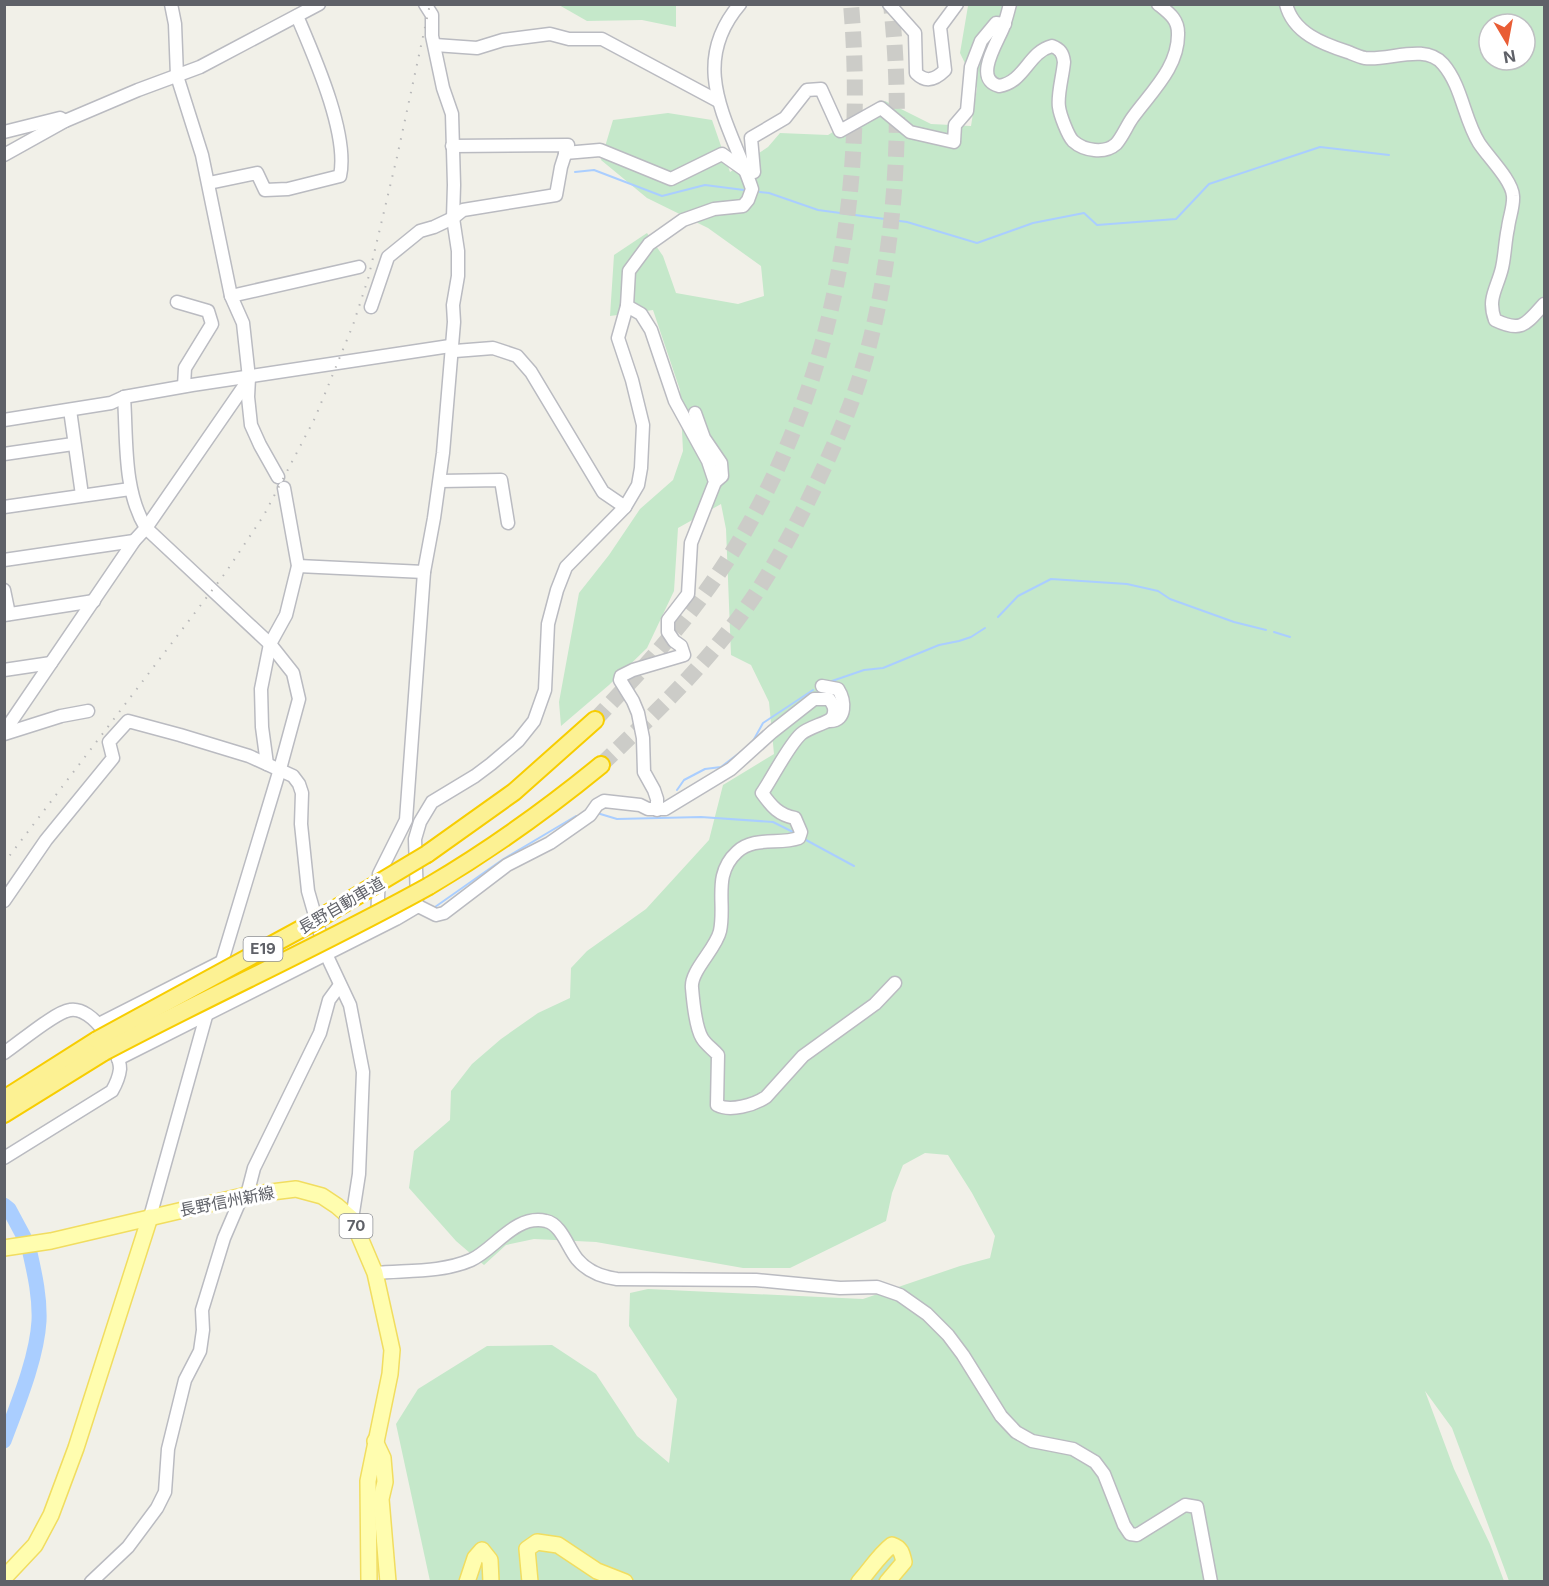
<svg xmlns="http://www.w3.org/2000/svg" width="1549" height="1586" font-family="Inter,'Noto Sans JP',sans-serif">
<rect width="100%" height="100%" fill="#f1f0e8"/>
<!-- green -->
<g fill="#c5e8ca" fill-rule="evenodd">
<polygon points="559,5 676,5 676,27 642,20 587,21"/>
<path d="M966 5H1544V1581H1509L1452 1428 1425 1391 1454 1469 1490 1544 1504 1581H430L396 1424 418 1389 487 1346 552 1345 596 1374 637 1436 669 1463 677 1399 629 1326 630 1293 648 1289 863 1299 960 1266 990 1258 995 1236 972 1193 948 1155 925 1153 903 1165 892 1193 886 1221 790 1268H743L596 1242 534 1239 506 1245 484 1265 456 1241 409 1188 414 1151 450 1120 451 1091 472 1064 501 1039 538 1013 570 998 571 968 587 951 646 909 709 840 723 785 774 754 769 702 751 665 731 655 726 529 721 504 678 528 674 591 647 648 609 685 561 726 559 702 579 593 609 555 640 509 673 480 683 451 680 390 653 310 610 316 614 255 647 233 663 256 676 293 738 304 764 296 761 266 708 228 647 198 601 160 613 120 668 113 712 120 730 172 768 147 780 133 828 135 885 101 931 124 971 126 977 88 960 53 968 6ZM1489 24H1525V60H1489Z"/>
</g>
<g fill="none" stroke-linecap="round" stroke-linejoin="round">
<!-- stream -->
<g stroke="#aaceff" stroke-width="2">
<polyline points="575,172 594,170 662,196 705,185 744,190"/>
<polyline points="760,192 769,193 818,210 907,222 977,243 1033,223 1084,213 1097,225 1176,219 1209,184 1320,147 1389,155"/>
<polyline points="998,617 1018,596 1051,579 1127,584 1158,591 1170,599 1234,622 1266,630"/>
<polyline points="1274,632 1290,637"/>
<polyline points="832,681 864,670 883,668 939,645 959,641 971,637 985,628"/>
<polyline points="753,741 763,723 813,690"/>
<polyline points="677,790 684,780 705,769 721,767 742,751"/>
<polyline points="597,813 617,819 701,817 773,822 793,832"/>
<polyline points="806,840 854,866"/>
<polyline points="435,907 502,860 576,816 581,816"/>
</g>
<!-- river -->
<g stroke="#aaceff" stroke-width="15">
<polyline points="4,1205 9,1209 24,1237"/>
<path d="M4 1441C17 1406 37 1358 39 1321 40 1298 35 1275 30 1253"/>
</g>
<!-- highway-tunnel -->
<g stroke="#ccccc8" stroke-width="16" stroke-dasharray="16 8" stroke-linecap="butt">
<path d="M595 720C647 665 699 608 738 543 834 384 867 188 851 4"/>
<path d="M601 765C651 717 702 669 743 612 768 578 788 540 807 503 827 462 846 421 860 377 896 261 904 125 891 4"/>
</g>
<!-- minor casing -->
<g stroke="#babbc1" stroke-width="15">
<g id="minor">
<polyline points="171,4 175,24 177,76 202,155 231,296 243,323 249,378 248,397 251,425 260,445 278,477"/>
<path d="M889 4 915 33 916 73C926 83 935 80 945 70L940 27 957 4"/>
<path d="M1010 4C1008 12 1006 20 1003 28 997 43 973 79 999 86 1025 82 1028 52 1052 46 1060 49 1063 53 1064 62 1063 75 1057 95 1059 107 1060 115 1068 136 1073 141 1084 151 1105 154 1116 144 1123 136 1127 125 1133 117 1151 92 1179 67 1178 33 1178 19 1169 13 1158 4"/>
<path d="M1286 4C1293 33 1323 44 1348 52 1353 54 1359 57 1365 58 1389 61 1425 43 1443 64 1462 86 1464 119 1479 143 1488 157 1512 180 1513 196 1514 206 1509 218 1508 228 1505 241 1505 255 1502 268 1497 289 1487 298 1495 320 1522 333 1526 324 1544 304"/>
<polyline points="435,45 477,48 503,40 550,34 569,39 602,39 718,101"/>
<polyline points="4,132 60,118 65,121"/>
<polyline points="565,153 600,150 671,179 722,154 746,171 754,172 751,138 785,118 807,90 821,89 840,131 881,108 910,132 954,142 955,125 967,111 971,67 981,41 996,23 1005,24"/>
<polyline points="4,155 65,121 138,90 200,67 319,4"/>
<path d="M209 183 257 173 265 190 288 189 340 176C349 134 314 56 297 16"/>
<polyline points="231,296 359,267"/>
<polyline points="177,302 208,311 212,324 185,368 184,386"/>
<polyline points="627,306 641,314 651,330 675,401 708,461 715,482 691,543 688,594 668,620 668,632 674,641 681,646 684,655 633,670 621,676 620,680 633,701 638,713 643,738 644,772 654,790 657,799 657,810"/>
<polyline points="371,307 388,257 420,231 434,227 453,218 463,210 556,195 561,167 568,145 452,146"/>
<polyline points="450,346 455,351 493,348 517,356 531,372 603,492 625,507"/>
<path d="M124 397C127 441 123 490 146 528L270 644 293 673 299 699 280 769 217 978"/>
<polyline points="70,410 82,495"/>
<polyline points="695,413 704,438 721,463 722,476 715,482"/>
<polyline points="4,420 111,403 124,397 192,385 450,346"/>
<polyline points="4,454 73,444"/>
<polyline points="440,481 501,480 508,523"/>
<polyline points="4,507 130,489"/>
<polyline points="4,560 134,541"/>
<polyline points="298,566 424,572"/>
<polyline points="4,590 9,614"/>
<polyline points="4,615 94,601"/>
<polyline points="4,670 51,663"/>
<path d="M822 686 838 689C845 700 847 721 830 721"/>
<polyline points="4,732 134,541 146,528 249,379"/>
<polyline points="4,734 61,716 88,711"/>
<polyline points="267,764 262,727 261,689 270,644 286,615 298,566 284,488"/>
<path d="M417 899 415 839 420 822 432 802 475 776 491 764 518 741 534 721 545 690 548 624 557 590 566 567 625 507 638 485 641 468 643 425 632 380 618 338 627 306 629 271 649 244 683 220 714 209 743 206 748 200 752 189C731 125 686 67 740 4"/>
<polyline points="4,901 46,840 113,758 109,742 128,721 180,735 249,756 293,776 299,784 302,793 301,824 308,891 326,954 350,1005 363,1072 359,1174 352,1219"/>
<polyline points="377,921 379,874 406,820 424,572 434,518 443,453 454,322 453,305 458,276 458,251 453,218 454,185 452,114 443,88 432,36 432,15 425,4"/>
<polyline points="99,1024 223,961"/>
<path d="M4 1053C19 1043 55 1012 70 1010 93 1006 120 1050 120 1069 119 1078 116 1084 112 1091L4 1158"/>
<path d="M118 1059 396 919 418 906 436 915 444 913 507 865 550 843 590 815 597 805 604 801 640 805 648 809H665L731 769 772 732 814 699H829C833 704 836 709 833 716 830 723 810 726 801 734 788 746 773 777 762 793 772 807 779 815 795 818L801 832 799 838C779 845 754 836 737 852 712 875 726 903 720 931 716 949 690 971 692 988 693 1000 696 1028 702 1038 706 1045 713 1049 718 1055L717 1105C730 1112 754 1105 766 1097L803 1056 875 1004 895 983"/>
<polyline points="150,1217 208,1009"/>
<path d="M375 1273C406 1270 441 1273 471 1260 495 1249 515 1214 546 1221 561 1224 568 1248 577 1259 587 1271 602 1277 617 1279L756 1280 840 1288 877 1287 900 1295 927 1314 948 1335 963 1355 1001 1416 1016 1432 1032 1441 1073 1449 1095 1462 1104 1474 1124 1525 1130 1534 1137 1535 1185 1505 1197 1507 1211 1582"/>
<polyline points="91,1582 128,1547 157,1508 165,1492 168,1449 185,1380 200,1351 203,1330 202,1310 224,1238 239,1203 247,1195 254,1168 320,1033 329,1000 340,985"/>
</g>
</g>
<!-- major casing -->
<g stroke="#f1dd60" stroke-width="18">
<g id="major">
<polyline points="4,1248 51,1241 247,1195 296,1189 322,1196 337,1206 352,1219 375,1273 392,1350 390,1374 368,1481 369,1582"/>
<polyline points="375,1441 383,1458 385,1482 381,1499 388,1582"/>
<polyline points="4,1578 35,1545 51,1515 76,1448 150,1217"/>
<polyline points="467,1582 475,1558 482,1550 490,1560 491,1582"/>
<polyline points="530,1582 527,1549 537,1542 558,1545 597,1571 625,1582"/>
<path d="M859 1582C870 1570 879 1555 892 1545 901 1548 902 1553 904 1562L887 1582"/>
</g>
</g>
<!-- highway casing -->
<g stroke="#f7cd01" stroke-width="20">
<g id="highway">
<polyline points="427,854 514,792 595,720"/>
<path d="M429 886C490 850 546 810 601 765"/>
<polyline points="4,1099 97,1040"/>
<polyline points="4,1114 104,1052"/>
</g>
</g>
<!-- minor -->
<use href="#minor" stroke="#fff" stroke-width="12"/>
<!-- major -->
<use href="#major" stroke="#fffdaf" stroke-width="15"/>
<!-- highway -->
<use href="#highway" stroke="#fcf193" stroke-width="16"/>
<!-- rail -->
<polyline stroke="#b8b8b9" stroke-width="2" stroke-dasharray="1.5 8" stroke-linecap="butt" points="4,863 226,572 264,515 315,418 353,325 368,279 397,157 430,4"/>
<!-- highway-bridge casing -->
<g stroke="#f7cd01" stroke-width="20" stroke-linecap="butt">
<g id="highway-bridge">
<polyline points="97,1040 310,924 427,854"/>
<path d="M104 1052C211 995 323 945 429 886"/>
</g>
</g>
<!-- highway-bridge -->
<use href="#highway-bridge" stroke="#fcf193" stroke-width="16"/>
</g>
<g text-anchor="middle" stroke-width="6" stroke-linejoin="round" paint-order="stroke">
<!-- shield labels -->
<g fill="#fff" stroke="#8f9095" stroke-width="1.5">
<rect x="243.5" y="937" width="39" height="24" rx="4.5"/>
<rect x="339.5" y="1214" width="33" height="24" rx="4.5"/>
</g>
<g font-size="15" font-weight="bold" fill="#5f6168">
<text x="263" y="954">E19</text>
<text x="356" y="1231">70</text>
</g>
<!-- street labels -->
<g font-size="16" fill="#5f6168" stroke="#fff">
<text transform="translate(341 905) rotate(-30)" y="6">長野自動車道</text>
<text transform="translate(227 1201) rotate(-11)" y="6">長野信州新線</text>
</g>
</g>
<!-- border -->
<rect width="1549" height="1586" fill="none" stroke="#5f6168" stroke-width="12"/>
<!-- north arrow -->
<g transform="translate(1507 42) rotate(170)"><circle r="28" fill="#ffffff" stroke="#bfc0c3" stroke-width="1.5"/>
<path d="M0-4.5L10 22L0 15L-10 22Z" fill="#e95d35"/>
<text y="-9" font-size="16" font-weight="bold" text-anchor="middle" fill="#5f6168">N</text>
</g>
</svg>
